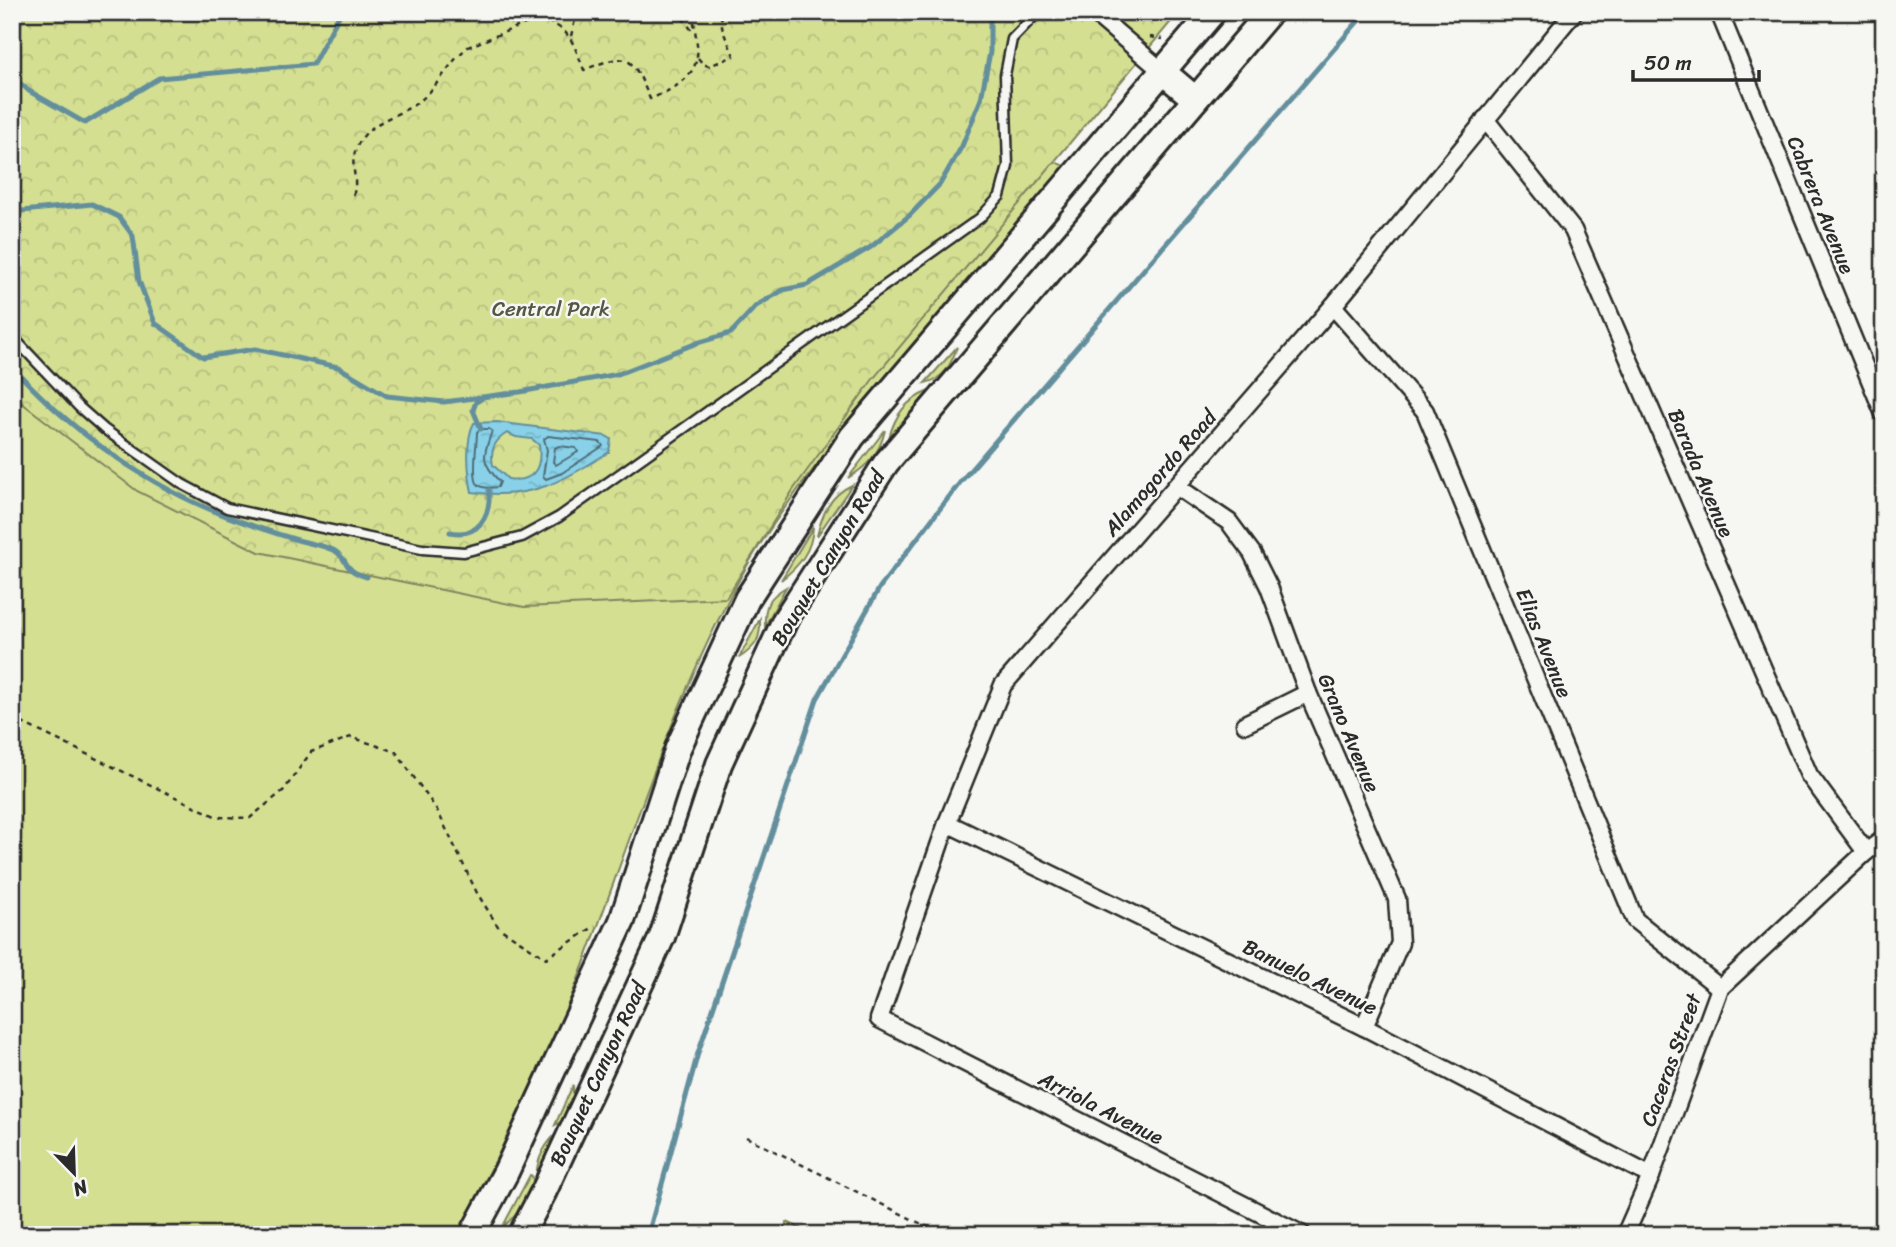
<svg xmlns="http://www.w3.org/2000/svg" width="1896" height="1247" font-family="Sriracha,sans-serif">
<defs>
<pattern id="forest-crowns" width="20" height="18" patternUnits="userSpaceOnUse" patternTransform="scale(1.75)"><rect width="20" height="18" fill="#d4df92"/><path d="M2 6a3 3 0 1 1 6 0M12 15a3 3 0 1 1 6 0" fill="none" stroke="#b6c07e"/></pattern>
<pattern id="water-ripples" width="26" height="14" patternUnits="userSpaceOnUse" patternTransform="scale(1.75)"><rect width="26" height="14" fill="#88d1e9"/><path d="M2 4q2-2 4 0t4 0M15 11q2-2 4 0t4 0" fill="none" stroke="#76b4c8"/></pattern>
</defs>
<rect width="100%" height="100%" fill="#f6f6f2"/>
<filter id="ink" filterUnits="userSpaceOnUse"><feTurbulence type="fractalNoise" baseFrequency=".0143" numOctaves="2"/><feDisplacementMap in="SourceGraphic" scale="14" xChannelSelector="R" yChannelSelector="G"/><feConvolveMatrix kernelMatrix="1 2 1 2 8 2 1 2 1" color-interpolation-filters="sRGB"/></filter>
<g filter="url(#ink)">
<!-- grass -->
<g fill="#d4df92" stroke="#80855e" stroke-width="2">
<path d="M12 12 1020 144 1066 167C1001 243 936 318 873 396 821 458 769 522 732 593 663 724 623 867 568 1005 537 1084 496 1159 457 1235H12Z"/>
<path d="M957 347C951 365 944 379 925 383Z"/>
<path d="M929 391 889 438C895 415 906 400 929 391Z"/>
<path d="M885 430C880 453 868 466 848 478Z"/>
<path d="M852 485 817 536C822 514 830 495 852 485Z"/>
<path d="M813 527C812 551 799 566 781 580Z"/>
<path d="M786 587 765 626C764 605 769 597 786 587Z"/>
<path d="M760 619C761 639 756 647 739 658Z"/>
<path d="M573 1085C574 1102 572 1117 555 1125Z"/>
<path d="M563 1127 536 1181C536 1158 545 1143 563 1127Z"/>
<polygon points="530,1175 532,1176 534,1184 529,1189 521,1210 502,1228"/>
<polygon points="787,1222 814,1235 781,1235"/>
</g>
<!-- forest -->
<polygon fill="url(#forest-crowns)" stroke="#80855e" stroke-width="2" points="12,12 1179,12 873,379 793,490 726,598 524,607 259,552 137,491 22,403 12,392"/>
<!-- water -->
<path fill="url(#water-ripples)" stroke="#638f9d" stroke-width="2" fill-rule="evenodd" d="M497 422 606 436 611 439 609 452C563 481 530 501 472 492 468 474 465 439 474 423ZM507 433 516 437 532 439 539 445C542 468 534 483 508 479L493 465C490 450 494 441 507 433Z"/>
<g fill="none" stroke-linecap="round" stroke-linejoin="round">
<!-- shore -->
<g stroke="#506d77" stroke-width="2">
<path d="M480 429H489L492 431C483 457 480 461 500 482L498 487C492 488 481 489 477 483 472 474 477 444 477 432Z"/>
<polygon points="548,436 600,442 603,446 562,473 546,479 543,476 547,450 544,439"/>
<polygon points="559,446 576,448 578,452 556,465 553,462 555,448"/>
</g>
<!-- stream -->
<g stroke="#638f9d" stroke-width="5">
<polyline points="12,76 29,91 85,123 159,78 313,64 341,12"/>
<polyline points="12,212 92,204 119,217 133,236 139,281 155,323 203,357 255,349 338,367 387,396 444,402 520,392 618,374 697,343 731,333 756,306 783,290 807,285 871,247 910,215 940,184 962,146 981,99 990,52 990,12"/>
<path d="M12 366C63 424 138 479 209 509 236 521 265 530 294 539 306 543 324 545 335 551 349 560 343 571 367 577"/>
<polyline points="481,429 473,410 476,402 481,399"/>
<path d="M450 532C478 538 491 517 489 490"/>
<polyline points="648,1235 698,1053 817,699 880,587 962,480 1366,12"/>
</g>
<!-- lane casing -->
<g stroke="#2b2b2b" stroke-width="13">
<polyline id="lane" points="12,336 79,407 104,429 182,484 227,508 422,549 464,552 522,537 559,517 980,218 1000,196 1008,166 1005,75 1012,39 1038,12"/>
</g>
<!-- street casing -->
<g stroke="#2b2b2b" stroke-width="21">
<g id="street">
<polyline points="1093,12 1162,71"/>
<polyline points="1719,12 1884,414"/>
<polyline points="1485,119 1573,230 1809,775 1866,852"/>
<polyline points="1333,306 1425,411 1635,920 1720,988"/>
<polyline points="1176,486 1229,522 1252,553 1269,587 1308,693 1397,899 1400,943 1364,1027"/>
<polyline points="1245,724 1308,693"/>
<polyline points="947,823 1364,1027 1651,1176"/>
<polyline points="1303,1235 879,1019 947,823 1003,685 1333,306 1574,12"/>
<polyline points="1625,1235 1651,1176 1720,988 1866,852 1884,839"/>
</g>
</g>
<!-- primary casing -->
<g stroke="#2b2b2b" stroke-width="30">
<g id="primary">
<polyline points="1162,71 1195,99"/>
<polyline points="472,1235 506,1172 622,921 678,748 747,599 852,437 1213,12"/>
<polyline points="521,1235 544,1191 662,937 719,764 785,620 886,463 1270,12"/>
</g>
</g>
<!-- path -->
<g stroke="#2b2b2b" stroke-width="2.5" stroke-dasharray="5 5" stroke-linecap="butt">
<polyline points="674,12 685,21 693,32"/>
<path d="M538 18C571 28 572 41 584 70 630 51 631 55 650 99 674 89 701 76 697 45 696 33 693 24 694 12"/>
<polyline points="571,36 577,12"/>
<polyline points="1150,37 1163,39"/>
<path d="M698 58 703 64 709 66 734 56C728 40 719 30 722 12"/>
<path d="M353 195C359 181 350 167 355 152 365 120 398 118 421 100 440 84 449 62 468 47L554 12"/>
<polyline points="12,718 217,817 250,818 284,790 311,752 351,737 396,752 437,810 477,893 499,928 546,958 595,926"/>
<polyline points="746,1137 944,1235"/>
</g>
<!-- lane -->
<use href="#lane" stroke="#f6f6f2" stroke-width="8"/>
<!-- street -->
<use href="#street" stroke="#f6f6f2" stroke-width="16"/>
<!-- primary -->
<use href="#primary" stroke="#f6f6f2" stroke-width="24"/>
</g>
</g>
<g text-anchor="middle" stroke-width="5" stroke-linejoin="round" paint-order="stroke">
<!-- street labels -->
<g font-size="21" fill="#2b2b2b" stroke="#f6f6f2">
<text transform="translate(1821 205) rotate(68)" y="7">Cabrera Avenue</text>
<text transform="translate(1160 473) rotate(-49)" y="7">Alamogordo Road</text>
<text transform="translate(1701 473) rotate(67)" y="7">Barada Avenue</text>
<text transform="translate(828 558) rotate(-59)" y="7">Bouquet Canyon Road</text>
<text transform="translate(1544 643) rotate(68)" y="7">Elias Avenue</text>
<text transform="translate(1349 733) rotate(67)" y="7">Grano Avenue</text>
<text transform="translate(1310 977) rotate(26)" y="7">Banuelo Avenue</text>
<text transform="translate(1671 1060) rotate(-70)" y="7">Caceras Street</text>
<text transform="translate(598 1074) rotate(-65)" y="7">Bouquet Canyon Road</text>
<text transform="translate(1101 1108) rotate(27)" y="7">Arriola Avenue</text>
</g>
<!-- park labels -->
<g font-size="21" fill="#555845" stroke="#f6f6f2">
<text x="551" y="316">Central Park</text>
</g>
</g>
<!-- margin -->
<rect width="1896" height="1247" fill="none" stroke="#f6f6f2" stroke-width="42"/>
<rect x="21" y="21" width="1854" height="1205" fill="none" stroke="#2b2b2b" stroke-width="2.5" filter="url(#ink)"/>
<!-- north arrow -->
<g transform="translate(74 1173) rotate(157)" stroke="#f6f6f2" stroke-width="5" paint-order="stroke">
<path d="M0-5L12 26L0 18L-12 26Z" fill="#2b2b2b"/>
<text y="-10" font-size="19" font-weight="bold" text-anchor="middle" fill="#2b2b2b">N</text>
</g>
<!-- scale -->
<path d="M1633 70v10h126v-10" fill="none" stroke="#2b2b2b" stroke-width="3.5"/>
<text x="1644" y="70" font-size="21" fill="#2b2b2b" stroke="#f6f6f2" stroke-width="5" paint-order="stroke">50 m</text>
</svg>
